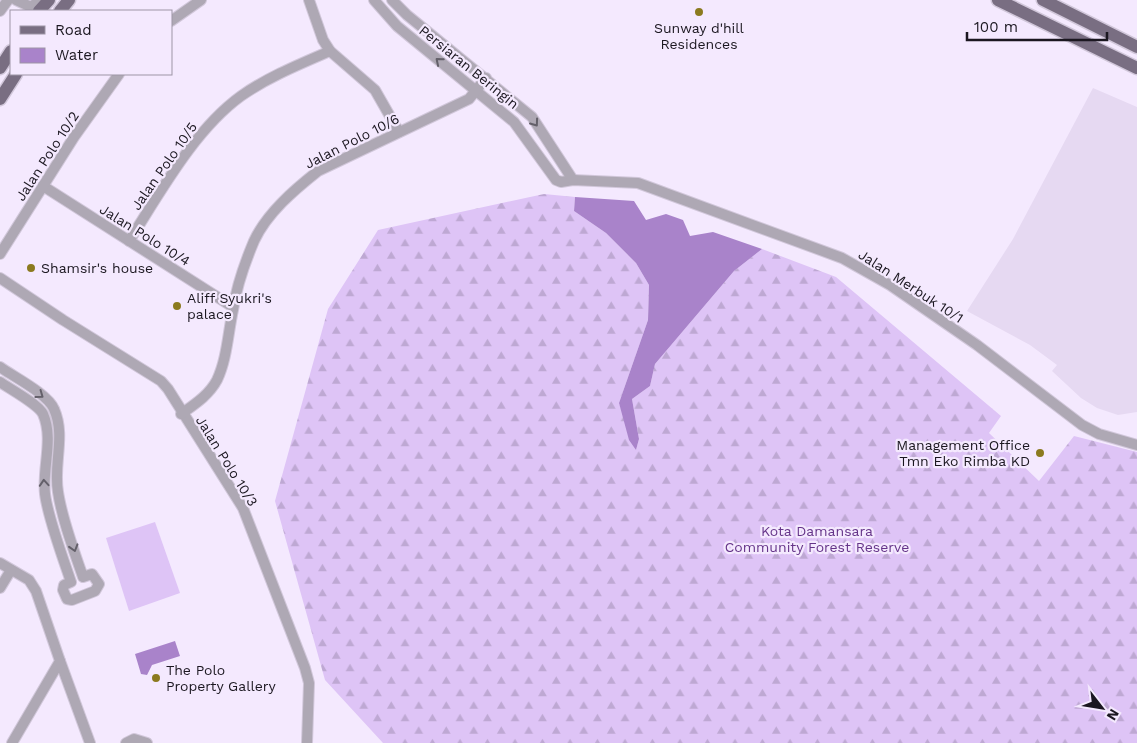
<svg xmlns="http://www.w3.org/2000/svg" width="1137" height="743" font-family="'Work Sans',sans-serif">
<defs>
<pattern id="forest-firs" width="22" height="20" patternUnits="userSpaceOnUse" patternTransform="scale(1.25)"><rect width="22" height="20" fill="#dec4f6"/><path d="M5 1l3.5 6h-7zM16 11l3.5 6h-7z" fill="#bea8d3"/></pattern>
</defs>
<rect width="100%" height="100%" fill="#f4e9fe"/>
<!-- built -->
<polygon fill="#e6d9f2" points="1093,88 1137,107 1137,412 1118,415 1097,408 1081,398 1052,371 1057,365 1030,345 967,311 1013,239"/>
<!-- forest -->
<polygon fill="url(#forest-firs)" points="544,194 575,197 574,211 606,233 636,263 649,285 648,320 619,403 636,450 639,439 632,399 650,386 655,364 734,271 762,249 836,277 1001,416 989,433 1039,481 1074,436 1137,452 1137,743 383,743 325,680 275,501 328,309 378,230"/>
<!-- garden -->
<polygon fill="#dec4f6" points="155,522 180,593 129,611 106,538"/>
<!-- water -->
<g fill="#a983ca">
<polygon points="575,197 634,201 646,220 666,214 683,220 690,236 713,232 762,249 734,271 655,364 650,386 632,399 639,439 636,450 629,440 619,403 648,320 649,285 636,263 606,233 574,211"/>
<polygon points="175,641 180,656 152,665 147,675 141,674 135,654"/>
</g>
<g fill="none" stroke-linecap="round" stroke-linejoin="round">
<!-- minor casing -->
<g stroke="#d1c7da" stroke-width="12">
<g id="minor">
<polyline points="16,0 31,7 40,0"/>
<polyline points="309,0 323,40 330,51 375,90 399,132"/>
<polyline points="374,0 397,26 514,122 556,180 561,182 573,180 638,183 842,258 890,285 977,345 1082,425 1099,434 1137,445"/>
<polyline points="392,0 407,15 532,117 573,180"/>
<polyline points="0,11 8,0"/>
<polyline points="171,21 201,0"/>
<polyline points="43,186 233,307"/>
<path d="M129 241C160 193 194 130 241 96 268 77 300 64 330 51"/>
<polyline points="0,254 74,137 119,74"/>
<polyline points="0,278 63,320 161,381 168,389 243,508 305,668 309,683 307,743"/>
<path d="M0 367C14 377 48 394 54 409 66 436 53 464 58 492 62 519 74 551 83 577L92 574 99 584 95 591 72 600 67 599 63 590 64 585 71 582C63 558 48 518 45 494 42 468 54 439 43 414 38 404 10 389 0 382"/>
<path d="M181 414C195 404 209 395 217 380 227 359 228 333 233 310 236 289 246 260 254 241 267 213 294 190 318 171L469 99 486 78"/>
<polyline points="0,563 29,580 36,591 60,661 12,743"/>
<polyline points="0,588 11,570"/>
<polyline points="60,661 90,743"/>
<polyline points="126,743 134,739 147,743"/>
</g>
</g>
<!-- major casing -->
<g stroke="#d1c7da" stroke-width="15">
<g id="major">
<polyline points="998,0 1137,68"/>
<polyline points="1043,0 1137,47"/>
<polyline points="39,11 49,0"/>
<polyline points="60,11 69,0"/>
<polyline points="0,68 11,51"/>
<polyline points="0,99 16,74"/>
</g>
</g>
<!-- minor -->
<use href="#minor" stroke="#aea8b4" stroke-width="10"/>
<!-- major -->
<use href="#major" stroke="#796e82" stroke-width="12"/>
</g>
<!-- one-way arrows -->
<defs><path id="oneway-chevron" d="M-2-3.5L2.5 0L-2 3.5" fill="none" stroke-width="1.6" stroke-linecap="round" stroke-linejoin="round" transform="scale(1.25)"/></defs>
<g stroke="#64606a">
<use href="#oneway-chevron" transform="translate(439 61) rotate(-140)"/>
<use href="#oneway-chevron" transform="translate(535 123) rotate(54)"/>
<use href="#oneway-chevron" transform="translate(40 395) rotate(36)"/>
<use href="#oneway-chevron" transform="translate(44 483) rotate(-94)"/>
<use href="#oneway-chevron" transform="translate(74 548) rotate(73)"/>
</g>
<!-- markers -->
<g fill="#8b7a1f" stroke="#f4e9fe" stroke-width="2">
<circle cx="699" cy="12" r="5"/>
<circle cx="31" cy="268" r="5"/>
<circle cx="177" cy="306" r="5"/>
<circle cx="1040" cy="453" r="5"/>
<circle cx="156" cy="678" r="5"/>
</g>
<g text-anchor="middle" stroke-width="4.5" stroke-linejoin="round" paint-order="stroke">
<!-- poi labels -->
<g font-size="14" fill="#1b1720" stroke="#f4e9fe" text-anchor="start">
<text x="699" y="33" text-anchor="middle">Sunway d'hill<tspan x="699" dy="16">Residences</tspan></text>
<text x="41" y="273">Shamsir's house</text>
<text x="187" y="303">Aliff Syukri's<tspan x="187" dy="16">palace</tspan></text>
<text x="1030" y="450" text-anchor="end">Management Office<tspan x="1030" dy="16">Tmn Eko Rimba KD</tspan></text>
<text x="166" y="675">The Polo<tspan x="166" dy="16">Property Gallery</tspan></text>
</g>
<!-- street labels -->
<g font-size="14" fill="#1b1720" stroke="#f4e9fe">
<text transform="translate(469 67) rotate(39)" y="5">Persiaran Beringin</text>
<text transform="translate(352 141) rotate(-27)" y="5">Jalan Polo 10/6</text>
<text transform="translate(47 156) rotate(-57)" y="5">Jalan Polo 10/2</text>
<text transform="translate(164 166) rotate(-55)" y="5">Jalan Polo 10/5</text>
<text transform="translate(145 235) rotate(32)" y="5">Jalan Polo 10/4</text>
<text transform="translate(911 286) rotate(33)" y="5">Jalan Merbuk 10/1</text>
<text transform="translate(227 461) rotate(58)" y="5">Jalan Polo 10/3</text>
</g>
<!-- park labels -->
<g font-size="14" fill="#653489" stroke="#f4e9fe">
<text x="817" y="536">Kota Damansara<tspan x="817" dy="16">Community Forest Reserve</tspan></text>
</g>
</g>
<!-- legend -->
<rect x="10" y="10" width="162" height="65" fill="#f4e9fe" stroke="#9d95a5"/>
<rect x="20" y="26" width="25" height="8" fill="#796e82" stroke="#9d95a5"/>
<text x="55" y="35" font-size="15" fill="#1b1720">Road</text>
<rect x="20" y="48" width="25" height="15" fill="#a983ca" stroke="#9d95a5"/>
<text x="55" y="60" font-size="15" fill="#1b1720">Water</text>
<!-- north arrow -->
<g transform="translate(1102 708) rotate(121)" stroke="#f4e9fe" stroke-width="4" paint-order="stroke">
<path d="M0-4L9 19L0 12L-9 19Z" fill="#1b1720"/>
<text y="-8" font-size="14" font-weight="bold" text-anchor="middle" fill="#1b1720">N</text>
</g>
<!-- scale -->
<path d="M967 32v8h140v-8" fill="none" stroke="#1b1720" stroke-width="2.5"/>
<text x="974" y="32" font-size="15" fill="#1b1720" stroke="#f4e9fe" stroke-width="4" paint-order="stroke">100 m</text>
</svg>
